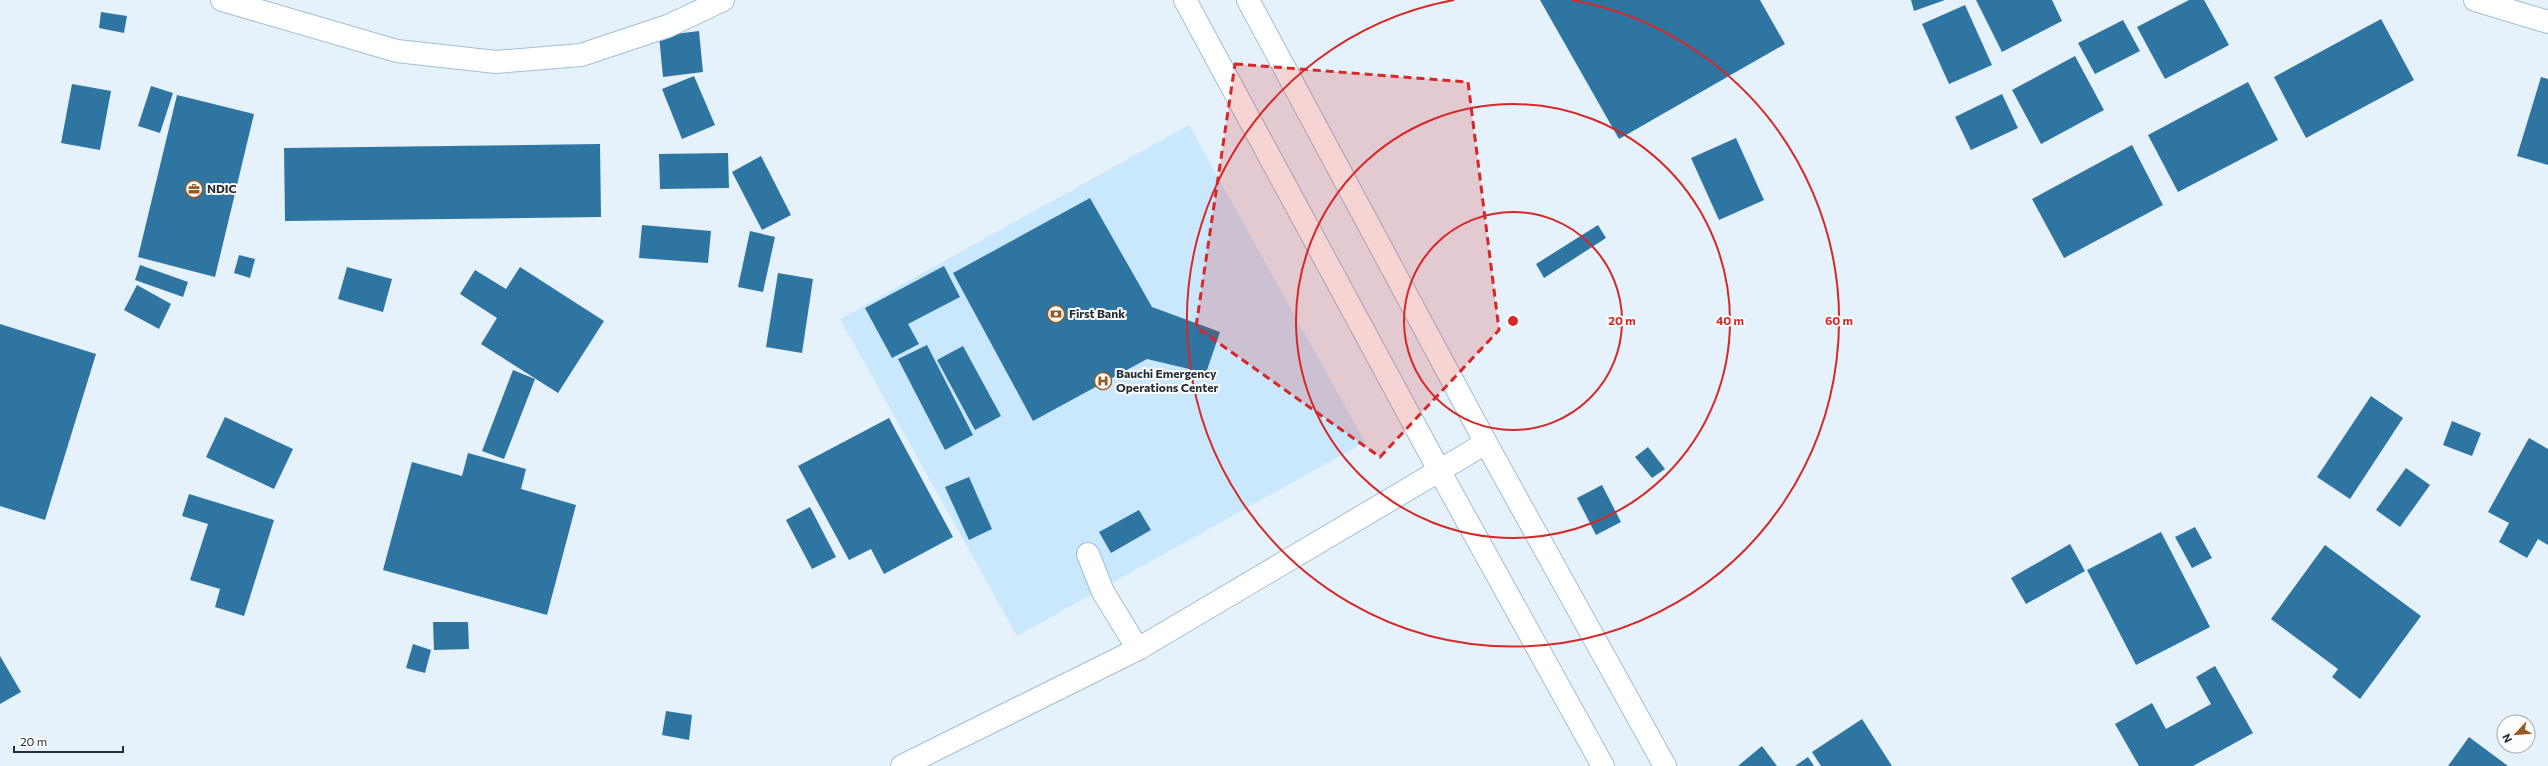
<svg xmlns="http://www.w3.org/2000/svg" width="2548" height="766" font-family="Commissioner,sans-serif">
<rect width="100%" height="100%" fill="#e6f2fb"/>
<!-- built -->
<polygon fill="#cae8fd" points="1189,125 1365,442 1017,636 840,319"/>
<!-- building -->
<g fill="#2f75a1">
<polygon points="1540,0 1760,0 1785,44 1619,139"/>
<polygon points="1911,0 1945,0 1914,11"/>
<polygon points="1976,0 2052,0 2062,21 2002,52"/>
<polygon points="2189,0 2204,0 2229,45 2165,79 2137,27"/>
<polygon points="1965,5 1992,65 1949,84 1922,24"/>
<polygon points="101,12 127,16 124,33 99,28"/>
<polygon points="2381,19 2414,80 2306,138 2274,77"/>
<polygon points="2123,20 2140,51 2095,74 2078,43"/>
<polygon points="699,31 703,72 663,77 659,36"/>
<polygon points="2075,56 2104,110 2041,144 2012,90"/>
<polygon points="694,76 715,125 682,139 662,89"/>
<polygon points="2541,77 2548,79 2548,165 2517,156"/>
<polygon points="2248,82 2278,140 2178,192 2148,135"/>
<polygon points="72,84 111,91 100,150 61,143"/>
<polygon points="151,86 173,93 160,133 138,126"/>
<polygon points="2002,94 2018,128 1971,150 1955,117"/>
<polygon points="177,95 254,114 215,277 138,257"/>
<polygon points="1736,138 1764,200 1719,220 1691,158"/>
<polygon points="600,144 601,217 285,221 284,148"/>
<polygon points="2132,145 2163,205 2064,258 2032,199"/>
<polygon points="728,153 729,188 660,189 659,154"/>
<polygon points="761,156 791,215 762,230 732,172"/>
<polygon points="1090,198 1152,307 1220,332 1206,373 1147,359 1033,421 953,273"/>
<polygon points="642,225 711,231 708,263 639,258"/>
<polygon points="1598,225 1606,238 1544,278 1536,264"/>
<polygon points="750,231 775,237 763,292 738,287"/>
<polygon points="239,255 255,259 250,278 234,273"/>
<polygon points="140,265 188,282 183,297 135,280"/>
<polygon points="944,266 960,297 908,324 919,344 892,358 865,308"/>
<polygon points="347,267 392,279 383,312 338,299"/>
<polygon points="520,267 604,321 558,393 481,344 497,318 460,294 475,270 506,289"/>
<polygon points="778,273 813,279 802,353 766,347"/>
<polygon points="137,285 171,304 159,329 124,310"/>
<polygon points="0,324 96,354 45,520 0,506"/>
<polygon points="927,345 973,435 945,450 898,359"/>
<polygon points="963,346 1001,416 975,430 937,360"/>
<polygon points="513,370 535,379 504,459 482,451"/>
<polygon points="2371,396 2403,418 2350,499 2317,477"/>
<polygon points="225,417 293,449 274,489 206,457"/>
<polygon points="889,418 953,537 884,574 871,549 849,560 798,466"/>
<polygon points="2452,421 2481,433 2472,456 2443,445"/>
<polygon points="2529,438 2548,449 2548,545 2538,539 2527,558 2499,542 2509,523 2488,512"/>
<polygon points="1648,447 1665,469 1652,478 1635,457"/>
<polygon points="468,453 526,469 521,489 576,505 547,615 383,570 412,462 462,476"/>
<polygon points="2406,468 2430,485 2400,527 2376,510"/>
<polygon points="969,477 992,529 969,540 945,487"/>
<polygon points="1602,485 1621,522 1596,535 1577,498"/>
<polygon points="189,494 274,520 244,616 215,607 220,589 190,580 208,524 182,516"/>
<polygon points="810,507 836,557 812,569 786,520"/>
<polygon points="1139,510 1151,530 1111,553 1099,532"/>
<polygon points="2195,527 2212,558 2192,568 2175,537"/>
<polygon points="2161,532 2210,627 2136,665 2087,570"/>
<polygon points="2070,544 2085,571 2026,604 2011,578"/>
<polygon points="2325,545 2421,616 2360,699 2332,677 2338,669 2271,619"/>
<polygon points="433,622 468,622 469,649 434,650"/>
<polygon points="413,644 431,650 425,673 406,668"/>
<polygon points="0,656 21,692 0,704"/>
<polygon points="2215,666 2253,733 2193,766 2139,766 2115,724 2152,703 2166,729 2211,704 2196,677"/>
<polygon points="666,711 692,715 689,740 662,735"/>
<polygon points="1862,719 1892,766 1821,766 1812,752"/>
<polygon points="2469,737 2508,766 2448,766"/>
<polygon points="1762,746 1777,766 1738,766"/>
<polygon points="1808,757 1814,766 1795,766"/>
</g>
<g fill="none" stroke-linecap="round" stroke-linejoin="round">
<!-- lane casing -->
<g stroke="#a1bed3" stroke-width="24">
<polyline id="lane" points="1088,554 1103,592 1138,649"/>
</g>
<!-- street casing -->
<g stroke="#a1bed3" stroke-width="24">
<g id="street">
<polyline points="222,0 397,51 496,62 581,55 668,26 723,0"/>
<polyline points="2475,0 2548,22"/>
<polyline points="902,766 1138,649 1486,443"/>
</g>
</g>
<!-- secondary casing -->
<g stroke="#a1bed3" stroke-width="24">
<g id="secondary">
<polyline points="1185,0 1440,472 1603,766"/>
<polyline points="1248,0 1486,443 1665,766"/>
</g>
</g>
<!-- lane -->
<use href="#lane" stroke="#fff" stroke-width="22"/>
<!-- street -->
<use href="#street" stroke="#fff" stroke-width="22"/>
<!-- secondary -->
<use href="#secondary" stroke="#fff" stroke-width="22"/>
</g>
<!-- marked area -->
<path fill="#d62828" fill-opacity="0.2" stroke="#d62828" stroke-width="3" stroke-dasharray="8 5" stroke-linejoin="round" d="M1235 64 1468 82 1499 330 1380 457 1196 327Z"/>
<!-- distance rings -->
<g fill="none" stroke="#d62828" stroke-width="2">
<circle cx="1513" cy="321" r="109"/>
<circle cx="1513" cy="321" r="217"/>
<path d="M1572 0A326 326 0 1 1 1454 0"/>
</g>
<!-- icons -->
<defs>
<g id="office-ring" transform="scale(0.9)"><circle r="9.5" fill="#fdfdfd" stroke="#985a20" stroke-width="1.5"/><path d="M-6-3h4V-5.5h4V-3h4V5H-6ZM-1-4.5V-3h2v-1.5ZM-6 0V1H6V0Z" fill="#985a20"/></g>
<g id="bank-ring" transform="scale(0.9)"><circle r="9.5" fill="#fdfdfd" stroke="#985a20" stroke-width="1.5"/><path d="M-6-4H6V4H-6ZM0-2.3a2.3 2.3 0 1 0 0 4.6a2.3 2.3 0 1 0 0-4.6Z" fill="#985a20"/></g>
<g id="hospital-ring" transform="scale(0.9)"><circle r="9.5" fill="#fdfdfd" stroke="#985a20" stroke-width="1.5"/><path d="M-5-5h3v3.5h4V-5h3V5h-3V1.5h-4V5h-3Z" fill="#985a20"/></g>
</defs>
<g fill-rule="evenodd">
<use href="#office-ring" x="194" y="189"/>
<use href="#bank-ring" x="1056" y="314"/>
<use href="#hospital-ring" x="1103" y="381"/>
</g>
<g text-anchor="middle" stroke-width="4" stroke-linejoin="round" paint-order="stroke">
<!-- poi labels -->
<g font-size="12" font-weight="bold" fill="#232e37" stroke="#fdfdfd" text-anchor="start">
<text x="207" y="193">NDIC</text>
<text x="1069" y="318">First Bank</text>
<text x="1116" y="378">Bauchi Emergency<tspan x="1116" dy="14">Operations Center</tspan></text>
</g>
</g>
<circle cx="1513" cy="321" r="6" fill="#d62828" stroke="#fdfdfd" stroke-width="2"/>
<g font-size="12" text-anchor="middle" font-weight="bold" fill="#d62828" stroke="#fdfdfd" stroke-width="4" stroke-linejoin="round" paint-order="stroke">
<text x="1622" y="325">20 m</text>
<text x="1730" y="325">40 m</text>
<text x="1839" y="325">60 m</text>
</g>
<!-- north arrow -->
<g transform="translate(2516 734) rotate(244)"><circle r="19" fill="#fdfdfd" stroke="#a6aaae"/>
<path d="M0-3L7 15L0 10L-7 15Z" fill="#985a20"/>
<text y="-6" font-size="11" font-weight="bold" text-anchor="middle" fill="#232e37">N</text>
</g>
<!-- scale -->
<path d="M14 746v6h109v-6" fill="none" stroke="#232e37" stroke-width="2"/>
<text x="20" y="746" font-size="12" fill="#232e37" stroke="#fdfdfd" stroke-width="3" paint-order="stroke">20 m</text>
</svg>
